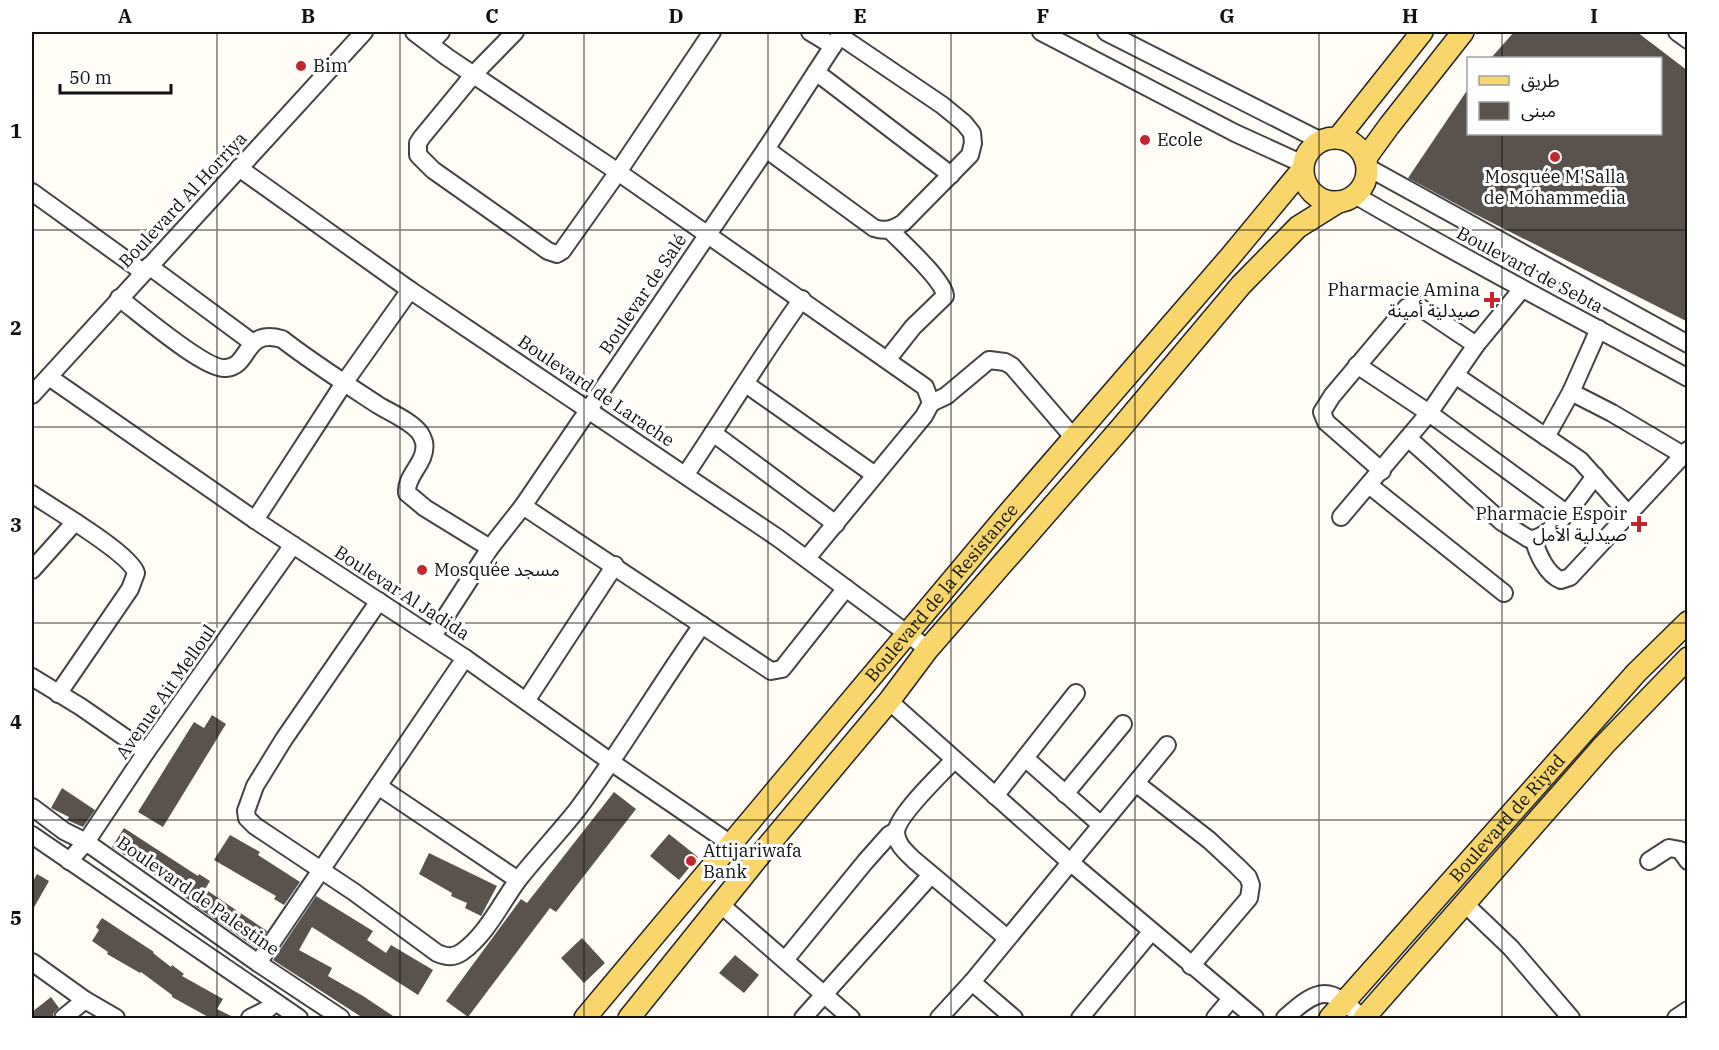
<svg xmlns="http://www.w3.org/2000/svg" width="1719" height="1050" font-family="'IBM Plex Serif','Noto Sans Arabic',serif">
<rect width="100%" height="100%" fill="#fffdf5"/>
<!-- building -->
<g fill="#5a524d">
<polygon points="1514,32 1637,32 1688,71 1688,322 1471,212 1408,178 1468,89 1468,134 1660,134 1660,58 1491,58"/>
<polygon points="212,715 226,724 163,827 138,812 194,722 204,728"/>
<polygon points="62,788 95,810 83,827 67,820 69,817 51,808"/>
<polygon points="614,792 636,809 556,912 550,908 468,1017 446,1001 521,899 527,903"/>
<polygon points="124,828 198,876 199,874 210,881 205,889 267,931 256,948 194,905 195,904 178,893 179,891 112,847"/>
<polygon points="669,834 698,857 679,880 650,856"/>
<polygon points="230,835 260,852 258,855 300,882 284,905 274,899 276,896 214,860"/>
<polygon points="429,853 497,886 481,916 465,908 467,903 451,896 452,893 419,874"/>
<polygon points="37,874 49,881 32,911 32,883"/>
<polygon points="316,896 373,931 367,940 386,953 391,945 433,970 418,995 312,927 299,950 332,968 328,976 363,996 396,1018 363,1018 273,960"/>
<polygon points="102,918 154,952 153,953 171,967 172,965 184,974 182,976 223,999 217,1009 235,1018 210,1018 172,997 172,995 141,972 140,973 107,954 108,952 92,941 99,930 96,927"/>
<polygon points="582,938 605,963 584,983 561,958"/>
<polygon points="735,955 759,975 744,993 719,973"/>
<polygon points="51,997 59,1008 53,1014 53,1018 32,1018 32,1012"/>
</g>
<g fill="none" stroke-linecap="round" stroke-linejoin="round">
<!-- minor casing -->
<g stroke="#444" stroke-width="20">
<g id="minor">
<polyline points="414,32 447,57 618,172 925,387 931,403 924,416 807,558"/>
<polyline points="515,32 474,74 422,137 418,143 418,155 433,170 548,251 557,254 562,251 618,172 712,32"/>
<polyline points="810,32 833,46"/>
<polyline points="1041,32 1235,133 1303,164"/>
<polyline points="1106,32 1321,141"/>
<polyline points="1677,32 1688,40"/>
<polyline points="430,43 441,32"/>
<polyline points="816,72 951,175"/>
<path d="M766 149 874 228C886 232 893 229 903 223L970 155 973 143 972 133 964 123 942 105 840 36"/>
<polyline points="1367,167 1688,344"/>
<polyline points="239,168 410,290 778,538 928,649"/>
<polyline points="32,192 143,272"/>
<path d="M1355 195C1464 259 1577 317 1688 378"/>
<polyline points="149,266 253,343"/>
<path d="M119 298C138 312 206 371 226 368 251 366 243 328 282 339 313 363 346 384 378 405 391 413 411 421 420 433 422 436 423 439 424 442 428 462 405 475 407 493L425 508 490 548"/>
<path d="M887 360 913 327 945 296C944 280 902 243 890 230"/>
<polyline points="1357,365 1429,413 1566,513"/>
<polyline points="1455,375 1580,460 1629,515"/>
<polyline points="49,377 255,520 465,658 611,762 731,844"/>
<polyline points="746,384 875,475"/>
<polyline points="1571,392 1612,413 1683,455"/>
<polyline points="32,395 364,32"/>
<polyline points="931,403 946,396 989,360 1005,362 1012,366 1074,438"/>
<polyline points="713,433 836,524"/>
<polyline points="1546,437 1571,392 1599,329"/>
<path d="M1408 438 1502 522 1529 539C1552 540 1582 493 1595 476"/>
<polyline points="1382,471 1326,422 1322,412 1332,396 1407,307 1416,305 1421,308 1476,345"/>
<path d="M686 474C725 416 761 356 802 299"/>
<polyline points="1369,485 1504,593"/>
<path d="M32 494C52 508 130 553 136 573L130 589 58 694"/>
<polyline points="523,506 771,671 782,669 846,588"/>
<polyline points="1341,517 1429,413 1476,345 1522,289"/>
<polyline points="255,520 344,383 410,290"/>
<path d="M1534 540C1537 553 1547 575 1561 580L1570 577 1688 450"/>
<polyline points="32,570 75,522"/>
<path d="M379 601 284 739 255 786 246 811 247 818 255 826 354 892 437 953C447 957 453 958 462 952 487 934 501 903 518 880 537 856 558 834 577 810 621 751 659 686 702 625"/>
<polyline points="433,636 490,548 523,506 766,149 842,32"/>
<polyline points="32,677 81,707 146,752"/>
<polyline points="526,701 615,565"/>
<polyline points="889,701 1070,862 1255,1018"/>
<polyline points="1025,758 1100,824"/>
<path d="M954 760C942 773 896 816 896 833 897 845 906 852 914 860L1007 938"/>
<polyline points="1137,784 1209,840 1237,866 1248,877 1251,885 1249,898 1191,966"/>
<polyline points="378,786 518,880"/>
<polyline points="1065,794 1123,724"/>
<polyline points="995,796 1076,693"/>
<polyline points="32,807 64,831 86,842 258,963 341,1018"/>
<polyline points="32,835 299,1018"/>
<polyline points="69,861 86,842 146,752 293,545"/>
<polyline points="1649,861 1669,848 1680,850 1688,861"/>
<polyline points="720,904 851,1018"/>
<polyline points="1465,904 1511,948 1571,1018"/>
<polyline points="785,960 865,862 889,835 896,831"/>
<polyline points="32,962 85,1000 116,1018"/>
<polyline points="258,963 465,658"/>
<polyline points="972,982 1014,1018"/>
<polyline points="63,1018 85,1000"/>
<polyline points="250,1018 268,1009 275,1002"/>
<polyline points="803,1018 931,875"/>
<polyline points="939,1018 972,982 1167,745"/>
<polyline points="1080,1018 1151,932"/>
<polyline points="1215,1018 1231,999"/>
<path d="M1285 1018C1320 986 1330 986 1362 1018"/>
<polyline points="1676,1018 1688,1010"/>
</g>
</g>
<!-- major casing -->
<g stroke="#222" stroke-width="24">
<g id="major">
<polyline points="1338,138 1422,32"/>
<circle cx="1335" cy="170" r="32"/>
<polyline points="1365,159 1389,126 1463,32"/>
<path id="s1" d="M585 1018 1006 516 1230 257 1302 170"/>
<polyline points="629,1018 756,860 889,701 928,649 1120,429 1241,285 1298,227 1338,202"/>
<path id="s2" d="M1330 1018 1636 673 1688 622"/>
<polyline points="1364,1018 1604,745 1688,658"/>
</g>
</g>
<!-- minor -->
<use href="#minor" stroke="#fff" stroke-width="16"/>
<!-- major -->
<use href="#major" stroke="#f9d66b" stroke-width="21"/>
</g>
<!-- grid -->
<path fill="none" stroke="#111" stroke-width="1.5" stroke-opacity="0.55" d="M217 32V1018M400 32V1018M584 32V1018M768 32V1018M951 32V1018M1135 32V1018M1319 32V1018M1502 32V58M1502 134V1018M32 230H1688M32 427H1688M32 623H1688M32 820H1688"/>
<!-- markers -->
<g fill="#c4262e" stroke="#fff" stroke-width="2">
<circle cx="301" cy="66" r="6"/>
<circle cx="1145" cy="140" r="6"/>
<circle cx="1555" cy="157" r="6"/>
<path d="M1489 291h6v6h6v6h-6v6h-6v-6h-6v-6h6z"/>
<path d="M1636 515h6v6h6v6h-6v6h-6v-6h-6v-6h6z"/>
<circle cx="422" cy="570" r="6"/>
<circle cx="691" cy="861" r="6"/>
</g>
<g text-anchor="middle" stroke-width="6" stroke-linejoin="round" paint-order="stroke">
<!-- poi labels -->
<g font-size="18" fill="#111" stroke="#fff" text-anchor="start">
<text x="313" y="72">Bim</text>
<text x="1157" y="146">Ecole</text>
<text x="1555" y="183" text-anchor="middle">Mosquée M'Salla<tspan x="1555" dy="21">de Mohammedia</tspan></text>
<text x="1480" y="296" text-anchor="end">Pharmacie Amina<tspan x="1480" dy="21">صيدلية أمينة</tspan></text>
<text x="1627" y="520" text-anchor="end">Pharmacie Espoir<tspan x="1627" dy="21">صيدلية الأمل</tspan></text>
<text x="434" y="576">Mosquée مسجد</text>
<text x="703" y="857">Attijariwafa<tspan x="703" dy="21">Bank</tspan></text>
</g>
<!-- street labels -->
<g font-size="18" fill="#111" stroke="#fff">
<text transform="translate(183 200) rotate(-47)" y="6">Boulevard Al Horriya</text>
<text transform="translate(1530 270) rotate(28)" y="6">Boulevard de Sebta</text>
<text transform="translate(643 294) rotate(-56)" y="6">Boulevar de Salé</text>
<text transform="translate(596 391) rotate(34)" y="6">Boulevard de Larache</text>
<text transform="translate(402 593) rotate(33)" y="6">Boulevar Al Jadida</text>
<text dy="6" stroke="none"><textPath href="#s1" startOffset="555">Boulevard de la Resistance</textPath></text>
<text transform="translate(166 692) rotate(-55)" y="6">Avenue Ait Melloul</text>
<text dy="6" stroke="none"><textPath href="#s2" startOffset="267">Boulevard de Riyad</textPath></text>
<text transform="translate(198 896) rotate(35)" y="6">Boulevard de Palestine</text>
</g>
</g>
<!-- border -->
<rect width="1719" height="1050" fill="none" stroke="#ffffff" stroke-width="66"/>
<!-- legend -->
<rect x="1467" y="57" width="195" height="78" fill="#ffffff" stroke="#a0a0a0" stroke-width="1.5"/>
<rect x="1479" y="76" width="30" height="9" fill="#f9d66b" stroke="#a0a0a0" stroke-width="1.5"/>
<text x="1521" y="87" font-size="18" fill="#111111">طريق</text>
<rect x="1479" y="102" width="30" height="18" fill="#5a524d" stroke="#a0a0a0" stroke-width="1.5"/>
<text x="1521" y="117" font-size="18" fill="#111111">مبنى</text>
<!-- scale -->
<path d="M60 84v9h111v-9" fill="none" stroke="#111111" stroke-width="3"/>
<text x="69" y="84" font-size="18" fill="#111111" stroke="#ffffff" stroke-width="4.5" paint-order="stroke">50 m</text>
<rect x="33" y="33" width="1653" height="984" fill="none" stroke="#111" stroke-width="2"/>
<g font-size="20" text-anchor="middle" font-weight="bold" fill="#111">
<text x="125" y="23">A</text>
<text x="308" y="23">B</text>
<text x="492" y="23">C</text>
<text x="676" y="23">D</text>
<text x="860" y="23">E</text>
<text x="1043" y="23">F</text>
<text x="1227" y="23">G</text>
<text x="1410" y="23">H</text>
<text x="1594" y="23">I</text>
<text x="16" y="138">1</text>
<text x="16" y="335">2</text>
<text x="16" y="532">3</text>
<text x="16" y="729">4</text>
<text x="16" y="925">5</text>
</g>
</svg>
